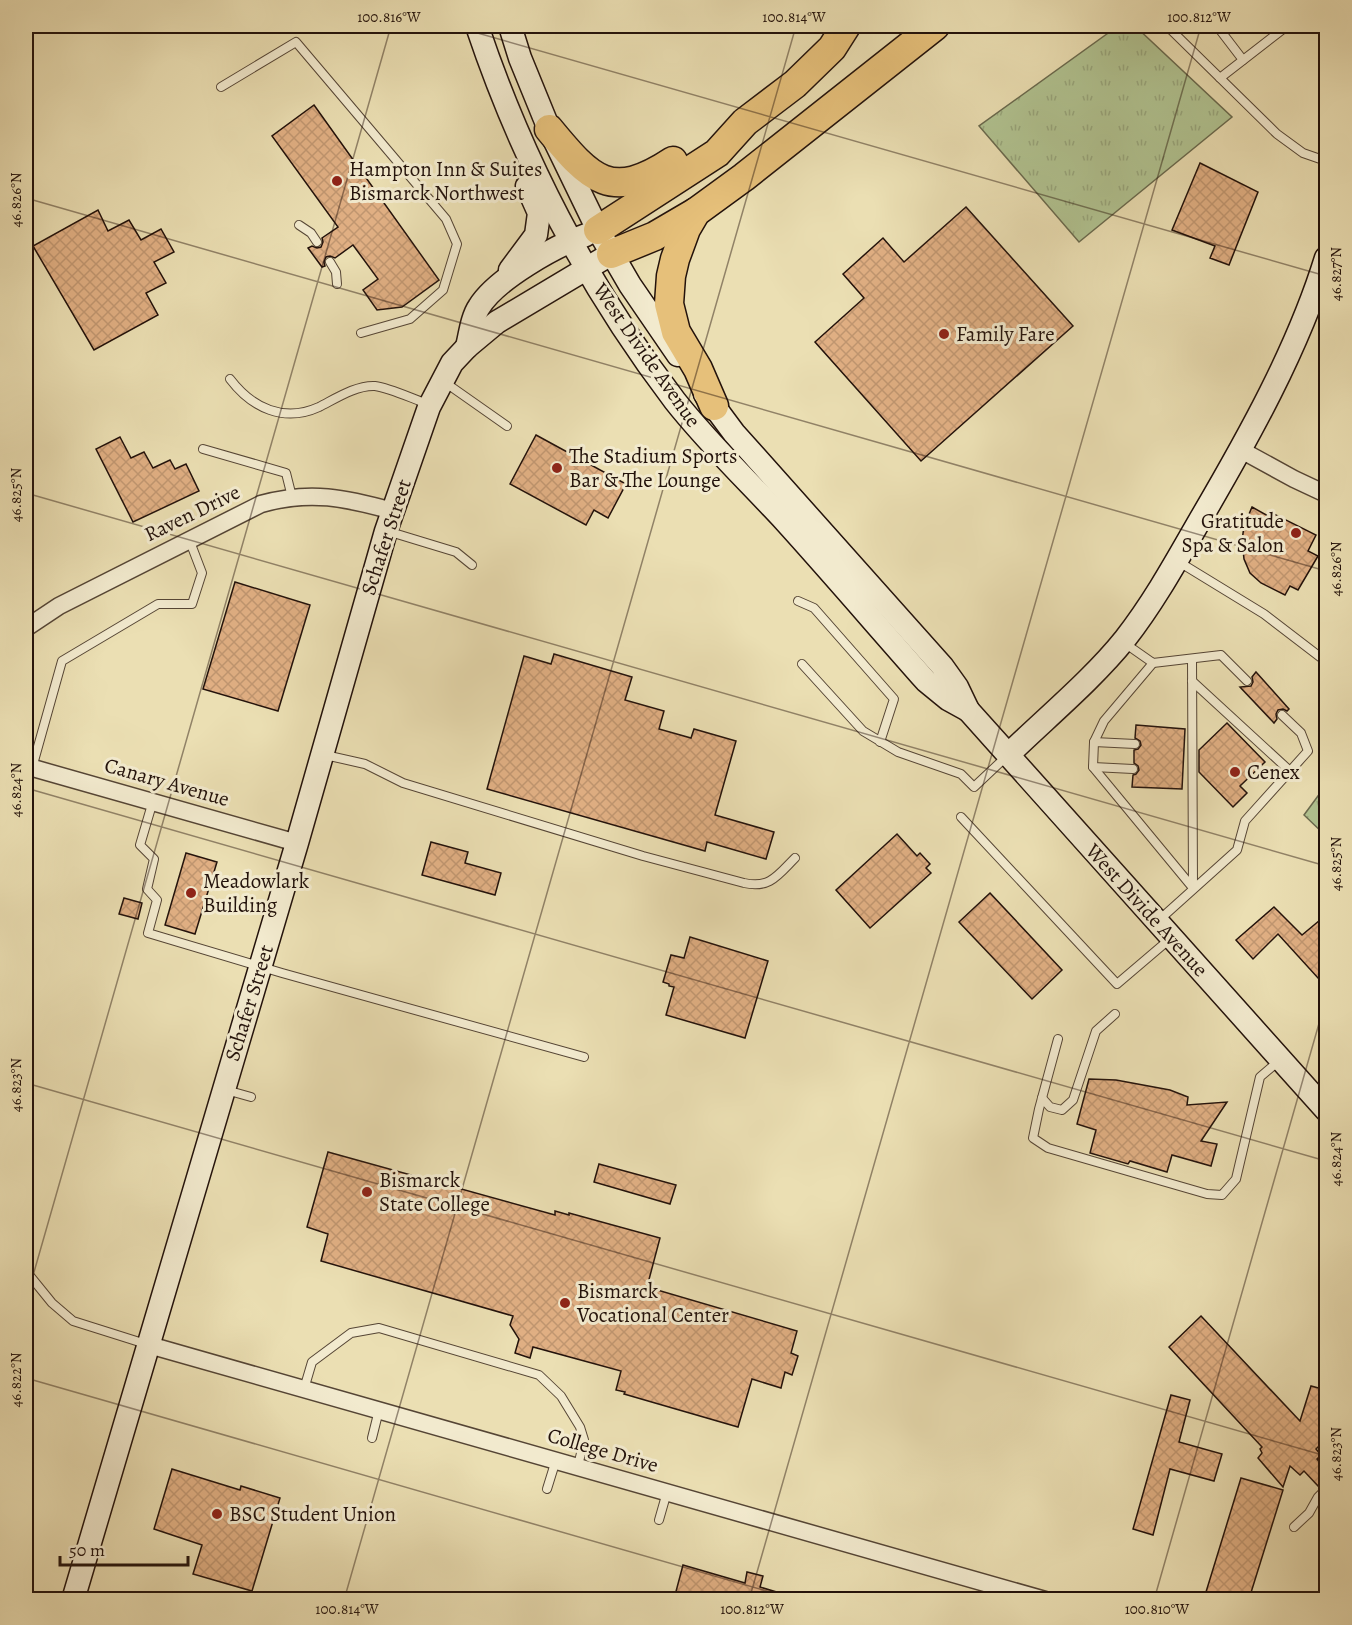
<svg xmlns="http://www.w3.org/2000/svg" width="1352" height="1625" font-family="Alegreya,serif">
<defs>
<pattern id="grass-tufts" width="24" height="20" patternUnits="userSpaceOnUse" patternTransform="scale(1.5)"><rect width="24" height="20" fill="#b1c391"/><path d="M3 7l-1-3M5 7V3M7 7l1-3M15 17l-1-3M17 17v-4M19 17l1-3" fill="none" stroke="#98a67c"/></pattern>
<pattern id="building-cross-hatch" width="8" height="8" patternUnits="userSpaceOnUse" patternTransform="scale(1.5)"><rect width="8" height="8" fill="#e0af83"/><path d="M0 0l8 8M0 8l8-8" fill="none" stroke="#c09670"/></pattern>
</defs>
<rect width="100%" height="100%" fill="#ebdfb3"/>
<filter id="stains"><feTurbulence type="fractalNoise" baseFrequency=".00333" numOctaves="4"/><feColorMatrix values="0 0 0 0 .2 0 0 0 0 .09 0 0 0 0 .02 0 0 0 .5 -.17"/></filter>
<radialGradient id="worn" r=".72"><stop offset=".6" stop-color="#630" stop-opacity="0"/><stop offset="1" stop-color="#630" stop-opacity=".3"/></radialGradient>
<!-- grass -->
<g fill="url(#grass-tufts)" stroke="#6a6a4e" stroke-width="1.5">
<polygon points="1118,26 1135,26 1232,117 1079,242 979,126"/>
<polygon points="1326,785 1326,836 1304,815"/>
</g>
<!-- building -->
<g fill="url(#building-cross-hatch)" stroke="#23120b" stroke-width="1.5">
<polygon points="314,105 439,280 402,307 377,310 363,290 378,279 353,245 335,258 330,256 326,257 324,262 325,266 322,267 308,248 312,246 317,248 321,247 323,242 322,238 338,227 272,136"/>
<polygon points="1200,163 1258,192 1229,265 1210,258 1215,246 1172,230"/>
<polygon points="966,207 1073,326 921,461 815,342 864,298 843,274 883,238 904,262"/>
<polygon points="98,210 108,231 129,220 141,240 161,229 174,252 154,262 166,283 146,293 158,315 94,350 33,246"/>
<polygon points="536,435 626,484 608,518 594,510 586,525 510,484"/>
<polygon points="120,437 131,458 144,452 153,468 170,460 175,469 186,464 199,491 133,522 96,449"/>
<polygon points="1252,507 1268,516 1270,512 1316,535 1308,551 1318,556 1298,590 1290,586 1285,595 1261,583 1250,573 1244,559 1242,541 1244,526"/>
<polygon points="235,582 310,605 278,711 203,689"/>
<polygon points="554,654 632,677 625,700 664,711 659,729 691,738 694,729 736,741 715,815 774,832 766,859 707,842 705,851 487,789 524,656 551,664"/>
<polygon points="1256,672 1289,709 1287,711 1283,709 1278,710 1276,714 1277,719 1274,723 1240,687 1251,686 1253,682 1252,677"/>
<polygon points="1227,723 1265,762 1240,786 1247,793 1233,807 1199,772 1199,750"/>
<polygon points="1136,725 1185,729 1182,789 1132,787 1133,775 1136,774 1139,770 1138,766 1134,763 1134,750 1138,749 1141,745 1140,741 1135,738"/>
<polygon points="897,834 917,856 920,853 930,864 926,868 931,873 870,928 836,890"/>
<polygon points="431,842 468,852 465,863 501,873 495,895 422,875"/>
<polygon points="186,853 217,862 195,934 165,925"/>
<polygon points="990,893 1062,970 1032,999 959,922"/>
<polygon points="124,898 142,903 138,919 119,914"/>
<polygon points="1274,907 1302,935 1326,915 1326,970 1318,978 1278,934 1253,959 1236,940"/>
<polygon points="690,937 768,961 745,1038 666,1015 674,987 669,986 669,984 663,982 671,955 684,958"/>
<polygon points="1089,1079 1116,1080 1170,1090 1188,1097 1187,1105 1227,1102 1201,1141 1217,1144 1211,1166 1172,1155 1167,1172 1130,1161 1128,1164 1090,1153 1096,1130 1077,1124"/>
<polygon points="328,1152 555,1215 555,1211 569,1215 569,1213 660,1238 647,1287 797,1331 791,1353 798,1356 792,1375 785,1372 781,1388 752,1379 738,1427 624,1394 625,1392 616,1390 621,1371 533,1347 530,1358 515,1353 519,1339 510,1325 513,1316 321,1261 328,1234 307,1227"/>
<polygon points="599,1164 676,1185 670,1204 594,1182"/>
<polygon points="1201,1316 1300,1421 1311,1386 1326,1390 1326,1439 1316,1449 1321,1455 1317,1459 1326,1470 1326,1483 1319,1487 1304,1471 1300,1475 1290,1466 1283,1487 1258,1458 1262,1453 1260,1449 1262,1447 1169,1347"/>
<polygon points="1171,1395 1190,1400 1179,1442 1222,1454 1214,1481 1170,1469 1153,1535 1133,1529"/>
<polygon points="172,1469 240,1490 241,1486 280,1498 252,1591 193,1574 202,1545 154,1529"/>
<polygon points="1241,1478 1283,1490 1249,1599 1231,1599 1206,1592"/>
<polygon points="683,1565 745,1583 747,1572 763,1576 760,1587 790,1596 789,1599 674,1599"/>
</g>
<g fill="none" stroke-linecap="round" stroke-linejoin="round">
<!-- lane casing -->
<g stroke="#554535" stroke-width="10">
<g id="lane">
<polyline points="1167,26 1220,78"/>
<polyline points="1217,26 1243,60"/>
<polyline points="1287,26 1220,78 1277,134 1303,153 1326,161"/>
<polyline points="221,87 296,42 446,219 457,244 443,290 410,319 361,333"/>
<polyline points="299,225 311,233 317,242"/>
<polyline points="330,262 336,272 337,284"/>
<path d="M230 379C252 408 284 423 319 407 335 399 356 385 375 386 390 388 413 399 428 404"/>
<polyline points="443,381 507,426"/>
<polyline points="203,449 286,473 292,497"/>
<polyline points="387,531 456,552 472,565"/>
<polyline points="1179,562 1264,614 1324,660 1326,657"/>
<polyline points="798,601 814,608 894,699 880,742"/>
<polyline points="1123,642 1153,663 1221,655 1247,681"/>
<polyline points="1192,659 1193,888"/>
<polyline points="1153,663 1104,721 1094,742 1093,767 1193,888"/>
<polyline points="802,664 863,731 898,752 961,774 974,787 1008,755"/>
<polyline points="1192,681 1290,771"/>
<polyline points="1094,742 1135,744"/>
<path d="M325 755 365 764 403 783 643 856 744 883C770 889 778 875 795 858"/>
<polyline points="1093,767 1133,769"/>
<polyline points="32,768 62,661 158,604 192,604 202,573 189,539"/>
<polyline points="153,801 140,845 154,859 147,889 157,900 148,933 282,973 584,1057"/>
<polyline points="961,817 1117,984 1171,938"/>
<polyline points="1158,921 1237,850 1245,821 1308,751 1301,733 1282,715"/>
<polyline points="1058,1039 1039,1109 1033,1138 1048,1148 1207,1194 1222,1195 1236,1179 1260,1077 1280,1060"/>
<polyline points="226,1090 251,1097"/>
<polyline points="1042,1098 1050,1107 1062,1110 1073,1100 1096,1031 1115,1014"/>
<polyline points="26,1271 52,1303 73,1321 149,1345"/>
<polyline points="304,1389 312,1362 351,1333 379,1328 539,1375 561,1396 580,1427 584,1440 578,1466"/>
<polyline points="372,1438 379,1410"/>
<polyline points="547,1489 556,1460"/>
<polyline points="659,1520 667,1492"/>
<polyline points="1294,1527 1309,1513 1318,1497 1326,1489"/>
</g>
</g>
<!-- street casing -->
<g stroke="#554535" stroke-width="19">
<g id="street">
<polyline points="1241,450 1294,479 1326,494"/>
<path d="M26 628 59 606 261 504C310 490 346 498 393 511"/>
<polyline points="26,766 297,843"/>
<polyline points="149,1345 1045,1600"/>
</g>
</g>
<!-- secondary casing -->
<g stroke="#23120b" stroke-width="25">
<g id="secondary">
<path d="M477 26C522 160 589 288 675 401 709 444 748 481 785 521 833 574 879 628 926 681L948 699 968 710"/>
<polyline points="510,26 520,58 549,129 598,230 630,285 678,355"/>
<polyline points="510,270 536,235 539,213 527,186"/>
<path d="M467 347C470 335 472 317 479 307 496 279 555 246 586 235"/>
<polyline points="705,394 734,433 942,666 957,687 968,710 1326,1110"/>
<path d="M1009 754C1046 718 1093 679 1125 639 1154 602 1177 560 1200 520 1248 438 1298 349 1326 258"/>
<polyline points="73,1600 297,843 386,531 429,407 452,363 467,347 497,322 611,254"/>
</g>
</g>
<!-- highway casing -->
<g stroke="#23120b" stroke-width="31">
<g id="highway">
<path d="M549 129C591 180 611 202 673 161"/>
<polyline points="598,230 717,153 745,122 795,84 832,48 846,26"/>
<polyline points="611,254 655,236 696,212"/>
<polyline points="714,406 698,369 676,332 669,304 671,276 675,259 686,229 696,212 744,177 935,26"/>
</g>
</g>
<!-- lane -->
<use href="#lane" stroke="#f2eace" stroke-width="8"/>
<!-- street -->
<use href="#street" stroke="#f2eace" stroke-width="16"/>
<!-- secondary -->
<use href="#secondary" stroke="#f2eace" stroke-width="22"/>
<!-- highway -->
<use href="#highway" stroke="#e6c07a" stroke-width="28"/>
</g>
<!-- ticks -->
<path fill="none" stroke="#23120b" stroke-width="1.5" stroke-opacity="0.45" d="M453 26 1326 276M26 198 1326 571M26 493 1326 866M26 788 1326 1161M26 1083 1326 1456M26 1300 391 26M26 1378 798 1600M344 1600 796 26M749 1600 1201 26M1154 1600 1326 999"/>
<!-- markers -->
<g fill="#8f2418" stroke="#f2eace" stroke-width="2">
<circle cx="337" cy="181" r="6"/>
<circle cx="944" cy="334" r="6"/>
<circle cx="557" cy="468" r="6"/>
<circle cx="1296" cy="533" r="6"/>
<circle cx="1235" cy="772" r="6"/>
<circle cx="191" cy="893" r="6"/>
<circle cx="367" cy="1192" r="6"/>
<circle cx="565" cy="1303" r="6"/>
<circle cx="217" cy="1514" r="6"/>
</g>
<g text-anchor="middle" stroke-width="6" stroke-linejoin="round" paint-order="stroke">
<!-- poi labels -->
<g font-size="21" fill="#23120b" stroke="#f2eace" text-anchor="start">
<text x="349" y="176">Hampton Inn &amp; Suites<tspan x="349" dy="24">Bismarck Northwest</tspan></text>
<text x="956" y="341">Family Fare</text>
<text x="569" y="463">The Stadium Sports<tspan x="569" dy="24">Bar &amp; The Lounge</tspan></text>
<text x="1284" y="528" text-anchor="end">Gratitude<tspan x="1284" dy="24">Spa &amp; Salon</tspan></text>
<text x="1247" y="779">Cenex</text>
<text x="203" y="888">Meadowlark<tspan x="203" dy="24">Building</tspan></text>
<text x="379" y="1187">Bismarck<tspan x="379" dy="24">State College</tspan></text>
<text x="577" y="1298">Bismarck<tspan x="577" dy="24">Vocational Center</tspan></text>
<text x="229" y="1521">BSC Student Union</text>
</g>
<!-- street labels -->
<g font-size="21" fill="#23120b" stroke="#f2eace">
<text transform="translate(647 355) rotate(55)" y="7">West Divide Avenue</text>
<text transform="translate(192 513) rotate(-26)" y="7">Raven Drive</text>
<text transform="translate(386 537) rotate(-72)" y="7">Schafer Street</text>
<text transform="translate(167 782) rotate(16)" y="7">Canary Avenue</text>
<text transform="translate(1147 910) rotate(48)" y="7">West Divide Avenue</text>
<text transform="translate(249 1003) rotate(-73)" y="7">Schafer Street</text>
<text transform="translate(603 1450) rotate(16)" y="7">College Drive</text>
</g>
</g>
<!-- margin -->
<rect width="1352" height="1625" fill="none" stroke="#ebdfb3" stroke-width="66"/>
<!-- scale -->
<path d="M60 1556v9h128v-9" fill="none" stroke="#23120b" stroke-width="3"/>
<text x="69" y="1556" font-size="18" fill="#23120b" stroke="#f2eace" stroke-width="4.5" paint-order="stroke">50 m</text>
<rect x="33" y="33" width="1286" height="1559" fill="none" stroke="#23120b" stroke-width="2"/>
<g font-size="15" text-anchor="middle" fill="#23120b">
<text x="389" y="22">100.816°W</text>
<text x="794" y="22">100.814°W</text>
<text x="1199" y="22">100.812°W</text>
<text transform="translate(16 200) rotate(-90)" y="5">46.826°N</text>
<text transform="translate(1336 274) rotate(-90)" y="5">46.827°N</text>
<text transform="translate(16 495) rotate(-90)" y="5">46.825°N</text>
<text transform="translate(1336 569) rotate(-90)" y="5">46.826°N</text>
<text transform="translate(16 790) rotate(-90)" y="5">46.824°N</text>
<text transform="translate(1336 864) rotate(-90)" y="5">46.825°N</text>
<text transform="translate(16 1085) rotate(-90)" y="5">46.823°N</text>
<text transform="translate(1336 1159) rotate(-90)" y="5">46.824°N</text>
<text transform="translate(16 1380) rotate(-90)" y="5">46.822°N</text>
<text transform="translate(1336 1454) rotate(-90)" y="5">46.823°N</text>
<text x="347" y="1614">100.814°W</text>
<text x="752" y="1614">100.812°W</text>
<text x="1157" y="1614">100.810°W</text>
</g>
<rect width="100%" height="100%" filter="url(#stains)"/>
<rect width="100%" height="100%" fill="url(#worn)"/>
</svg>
